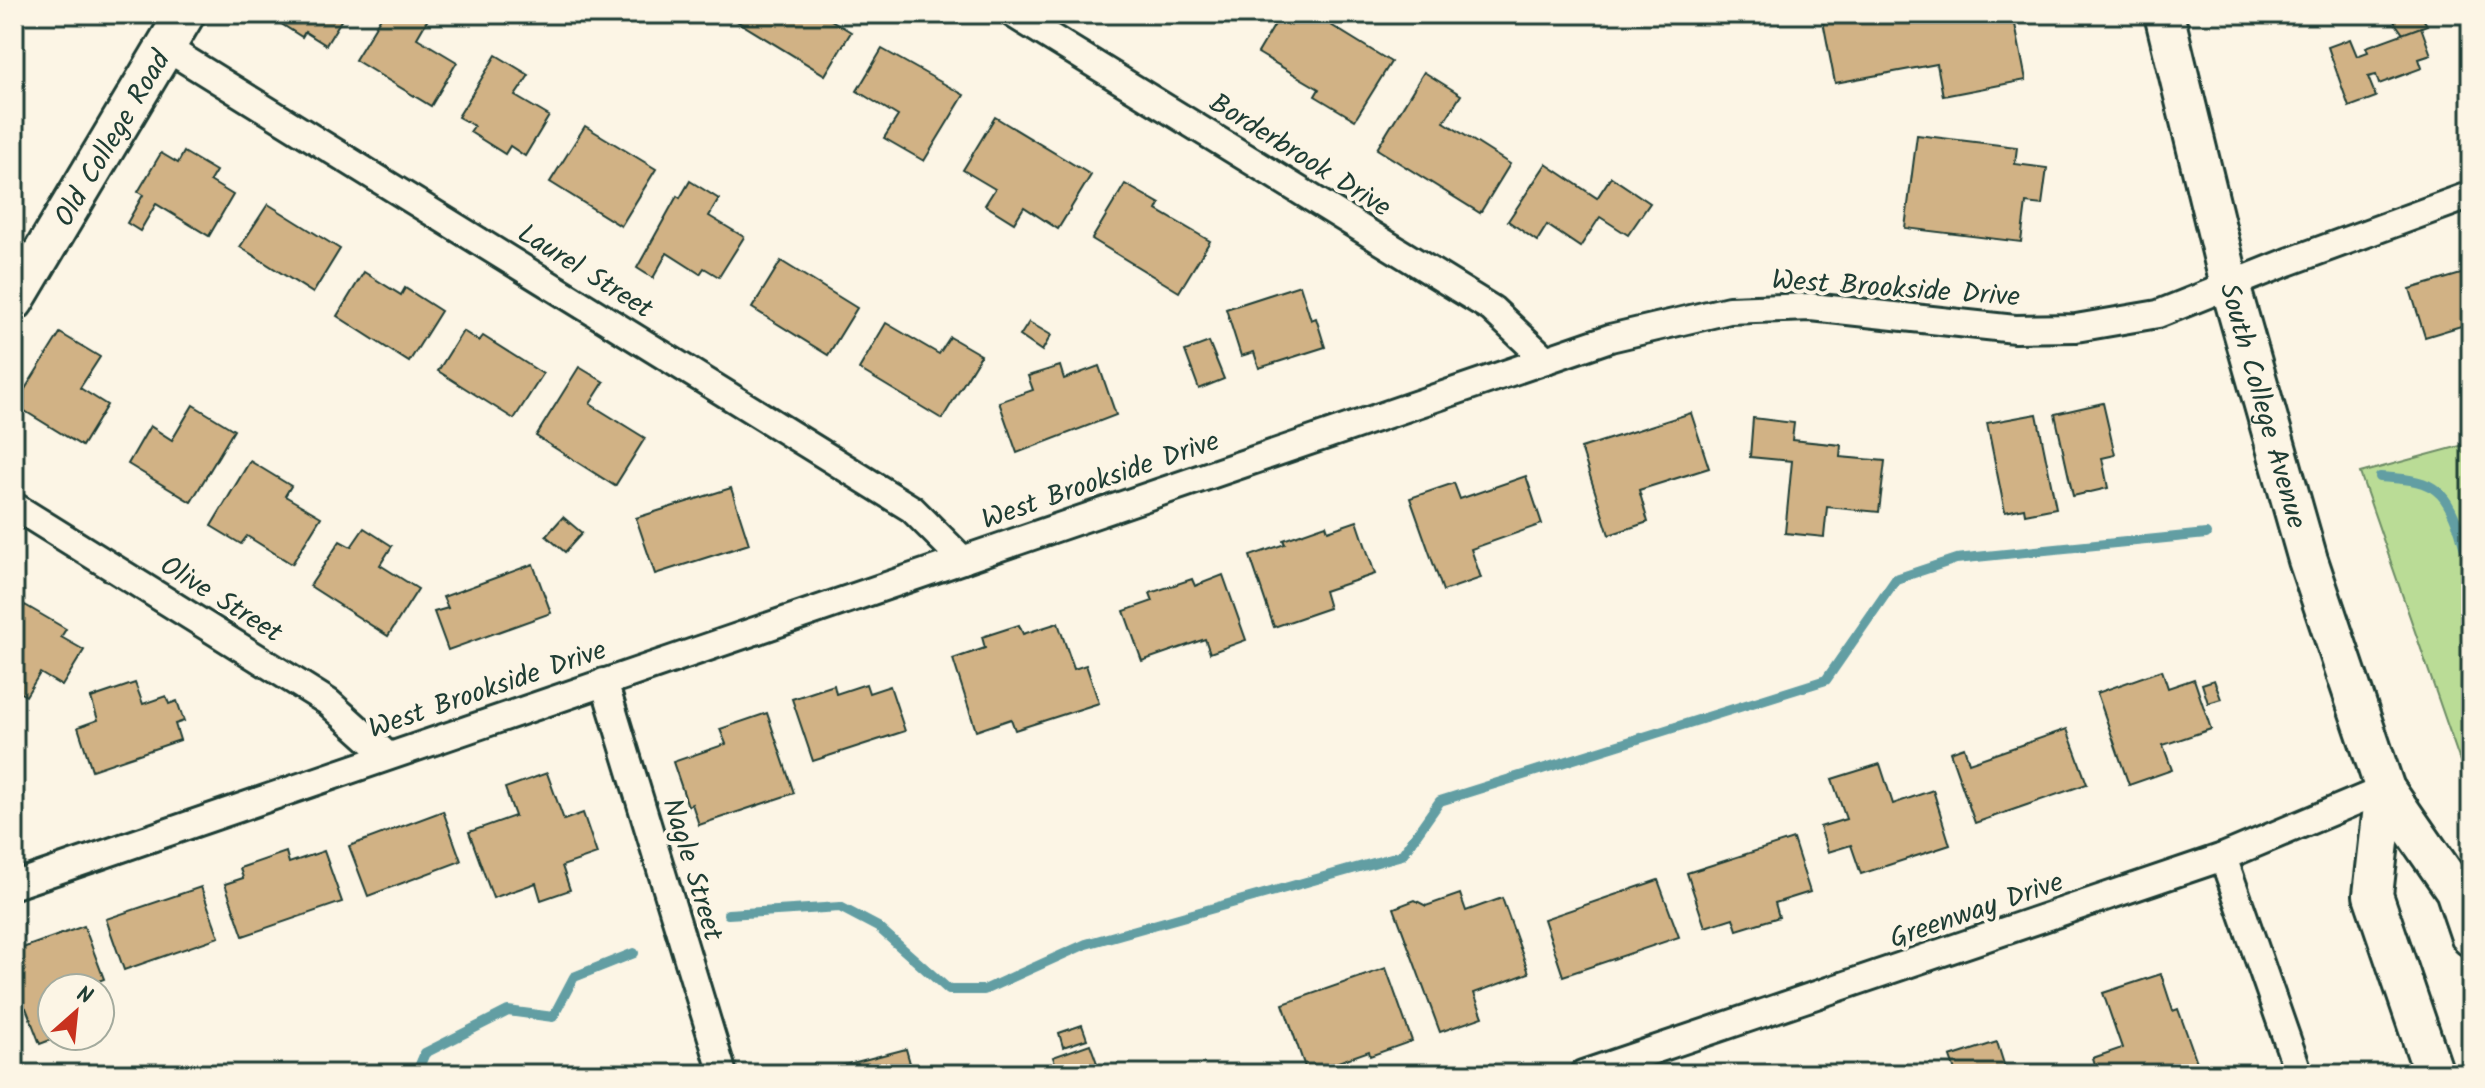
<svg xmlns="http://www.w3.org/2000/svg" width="2485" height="1088" font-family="Kalam,sans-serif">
<rect width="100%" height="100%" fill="#fcf5e5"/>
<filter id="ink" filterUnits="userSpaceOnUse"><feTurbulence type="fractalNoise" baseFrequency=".0125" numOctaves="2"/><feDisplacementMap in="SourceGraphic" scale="16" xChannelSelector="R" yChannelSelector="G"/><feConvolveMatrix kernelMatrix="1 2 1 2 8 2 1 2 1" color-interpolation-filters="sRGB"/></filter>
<g filter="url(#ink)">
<!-- green -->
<polygon fill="#badc96" stroke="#6c8c65" stroke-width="2" points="2471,443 2471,793 2360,473"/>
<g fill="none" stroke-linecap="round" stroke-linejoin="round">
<!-- stream -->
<g stroke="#629ea3" stroke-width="10">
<path d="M2380 477C2429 480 2444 484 2460 532 2463 542 2465 553 2471 561"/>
<polyline points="728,914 840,907 878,927 949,990 984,990 1086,944 1402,855 1440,801 1826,680 1896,579 1956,559 2206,534"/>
<polyline points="416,1074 425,1053 508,1011 553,1017 574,977 634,953"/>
</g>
</g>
<!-- building -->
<g fill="#d1b285" stroke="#1f3d34" stroke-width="2">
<polygon points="275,14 345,14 326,45 305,32 302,37 272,18"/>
<polygon points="383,14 420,14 428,19 417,38 457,62 431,106 355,60"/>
<polygon points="732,14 829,14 828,18 851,32 825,75 730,17"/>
<polygon points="1281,14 1313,14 1391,62 1355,120 1315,96 1319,89 1258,53"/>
<polygon points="1832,14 2013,14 2026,80 1943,96 1937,64 1835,83 1822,16"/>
<polygon points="2389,14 2420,14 2427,25 2403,34"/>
<polygon points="2421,27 2431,55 2419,59 2422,68 2379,84 2376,75 2368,77 2376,97 2349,107 2328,47 2350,39 2357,56 2368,52 2366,47"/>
<polygon points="882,49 964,95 924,161 884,138 898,116 857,91"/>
<polygon points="496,55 529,75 515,96 549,116 525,156 510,146 505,154 470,132 474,126 458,117"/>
<polygon points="1424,72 1461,95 1444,122 1510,164 1480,213 1377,149"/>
<polygon points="995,117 1091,175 1058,229 1024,207 1014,223 985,205 995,189 963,170"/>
<polygon points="585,126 656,169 621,226 550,182"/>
<polygon points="1917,135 2017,147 2015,164 2047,168 2042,205 2026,203 2021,242 1905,228"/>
<polygon points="184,152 216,171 210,181 233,195 209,236 156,204 140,231 127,223 143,195 138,192 161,153 178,163"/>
<polygon points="1546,164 1597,198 1611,177 1650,203 1628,235 1600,217 1580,247 1547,225 1537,241 1508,221"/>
<polygon points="690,181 719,199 709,216 744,237 719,277 704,268 700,274 667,253 653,278 637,268 677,196 680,198"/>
<polygon points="1125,184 1160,204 1157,210 1210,241 1179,292 1092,239"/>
<polygon points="268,204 340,249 313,293 240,247"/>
<polygon points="781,261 857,308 828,355 752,308"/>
<polygon points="2471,271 2471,323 2425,337 2410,289"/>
<polygon points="364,272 401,295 405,288 441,311 409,362 337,316"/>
<polygon points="1300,285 1311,320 1316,318 1325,347 1259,368 1254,352 1241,356 1226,309"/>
<polygon points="1029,322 1051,335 1042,351 1020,336"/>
<polygon points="886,323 939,354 950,337 981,355 942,419 859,369"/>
<polygon points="463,331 479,341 483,336 543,374 514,419 438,371"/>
<polygon points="60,333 100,357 80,388 107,405 82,446 15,405"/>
<polygon points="1209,342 1224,379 1199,389 1185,351"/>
<polygon points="1060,366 1064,379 1099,366 1116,415 1017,453 999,402 1033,390 1028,376"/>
<polygon points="579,367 604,382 590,404 645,438 615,486 536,436"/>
<polygon points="2103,403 2115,455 2102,458 2108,488 2073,496 2055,414"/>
<polygon points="193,405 234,430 191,502 128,464 150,426 172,440"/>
<polygon points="1691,413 1709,468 1639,490 1648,522 1609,535 1581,448"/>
<polygon points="2037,414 2056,508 2025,514 2024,508 2005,512 1987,423"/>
<polygon points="1753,418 1794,423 1792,440 1841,445 1840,457 1885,461 1879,512 1827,507 1824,537 1785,533 1792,461 1750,457"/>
<polygon points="250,461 291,486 285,496 321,517 292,564 247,536 241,544 211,526"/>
<polygon points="1526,476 1542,524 1471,549 1481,578 1443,591 1410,498 1454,483 1460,499"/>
<polygon points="731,488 749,544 655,574 636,518"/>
<polygon points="563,517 582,533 565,552 546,536"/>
<polygon points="1357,521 1375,574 1324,591 1329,608 1274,627 1250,556 1285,544 1283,540 1326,525 1328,531"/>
<polygon points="364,528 392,546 380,565 418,589 388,636 310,586 340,541 351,547"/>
<polygon points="533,564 551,613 448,650 434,612 448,608 443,597"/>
<polygon points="1223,575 1246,640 1210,653 1205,639 1142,661 1124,611 1153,601 1150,593 1192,579 1195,586"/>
<polygon points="25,605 66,629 61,637 84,650 62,686 40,673 26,696 14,689 14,623"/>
<polygon points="1058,623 1074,669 1086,665 1099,703 1015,730 1011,719 976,731 953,659 985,648 982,637 1019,625 1023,634"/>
<polygon points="2162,670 2168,688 2194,679 2211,729 2163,745 2172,770 2129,785 2097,693"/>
<polygon points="2214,680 2221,699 2208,703 2202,684"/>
<polygon points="135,683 143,704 166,696 169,704 177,701 184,721 175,724 180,740 92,770 78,727 98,720 91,698"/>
<polygon points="866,684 869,693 890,686 905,731 813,761 792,699 834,685 836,694"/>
<polygon points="767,713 794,793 699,825 692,804 688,806 673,762 726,744 720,729"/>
<polygon points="2067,729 2087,784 1975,823 1950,752 1964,747 1969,763"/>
<polygon points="1880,764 1893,804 1933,790 1950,845 1861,874 1851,845 1828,852 1820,827 1846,819 1832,779"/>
<polygon points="547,773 564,820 583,813 597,854 562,866 570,890 541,900 536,883 493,898 469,832 515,816 505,788"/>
<polygon points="443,811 461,861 368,896 349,846"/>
<polygon points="1793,839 1810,892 1775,903 1779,917 1737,930 1733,918 1705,927 1687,873"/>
<polygon points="324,851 342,902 243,936 225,884 243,878 240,868 286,852 289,863"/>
<polygon points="1658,880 1679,937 1563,976 1544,919"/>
<polygon points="201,887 219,937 124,970 106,919"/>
<polygon points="1460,894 1466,911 1502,898 1529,973 1474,993 1483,1017 1440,1032 1394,908 1415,900 1426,906"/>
<polygon points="84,926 104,979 80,988 52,988 52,1036 61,1036 40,1044 26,1008 14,1012 14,951"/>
<polygon points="1386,968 1412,1041 1370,1056 1369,1051 1307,1073 1283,1004"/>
<polygon points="2161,974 2173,1011 2178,1009 2197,1062 2161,1074 2098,1074 2093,1058 2122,1048 2103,993"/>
<polygon points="1082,1025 1087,1039 1063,1047 1059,1033"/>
<polygon points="1997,1042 2007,1074 1956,1074 1950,1057"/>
<polygon points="1090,1044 1101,1074 1059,1074 1053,1057"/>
<polygon points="906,1049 913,1074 835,1074 833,1068"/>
</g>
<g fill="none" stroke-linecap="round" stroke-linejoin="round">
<!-- street casing -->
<g stroke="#1f3d34" stroke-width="32">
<g id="street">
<polyline points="1013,14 1492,309 1546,360"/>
<polyline points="165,47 912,509 963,560"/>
<polyline points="14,506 328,702 388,756"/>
<polyline points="604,682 723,1074"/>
<polyline points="2223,857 2299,1074"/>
<polyline points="14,885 1610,338 1729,310 1811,307 2015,329 2076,328 2158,314 2288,262 2471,195"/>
<polyline points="1583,1074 2223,857 2385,789"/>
</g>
</g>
<!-- secondary casing -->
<g stroke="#1f3d34" stroke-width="44">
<g id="secondary">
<path id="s1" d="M2164 14 2230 285 2308 560 2385 789 2455 890 2471 937"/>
<path id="s2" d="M14 301 185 14"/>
<polyline points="2385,789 2373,895 2434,1074"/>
</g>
</g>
<!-- street -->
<use href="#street" stroke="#fcf5e5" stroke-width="26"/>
<!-- secondary -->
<use href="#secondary" stroke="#fcf5e5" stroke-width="38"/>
</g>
</g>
<g text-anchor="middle" stroke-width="8" stroke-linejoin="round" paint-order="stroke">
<!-- street labels -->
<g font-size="28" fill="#1f3d34" stroke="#fcf5e5">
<text dy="10" stroke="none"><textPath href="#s2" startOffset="190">Old College Road</textPath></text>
<text transform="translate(1301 154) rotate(32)" y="10">Borderbrook Drive</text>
<text transform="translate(586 270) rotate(32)" y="10">Laurel Street</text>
<text transform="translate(1896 287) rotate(4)" y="10">West Brookside Drive</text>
<text dy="10" stroke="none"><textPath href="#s1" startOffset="404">South College Avenue</textPath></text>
<text transform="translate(1100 479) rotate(-19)" y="10">West Brookside Drive</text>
<text transform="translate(222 598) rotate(32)" y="10">Olive Street</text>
<text transform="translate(487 688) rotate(-19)" y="10">West Brookside Drive</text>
<text transform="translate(694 869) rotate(73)" y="10">Nagle Street</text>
<text transform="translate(1976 909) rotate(-19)" y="10">Greenway Drive</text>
</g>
</g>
<!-- margin -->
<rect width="2485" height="1088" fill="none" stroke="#fcf5e5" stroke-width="48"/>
<rect x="24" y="24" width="2437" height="1040" fill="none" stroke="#1f3d34" stroke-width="3" filter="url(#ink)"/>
<!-- north arrow -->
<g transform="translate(76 1012) rotate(27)"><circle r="38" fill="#fcf5e5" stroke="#a4ab9e" stroke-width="2"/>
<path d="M0-6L14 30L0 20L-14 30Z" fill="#c8321e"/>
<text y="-12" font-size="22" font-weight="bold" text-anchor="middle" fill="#1f3d34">N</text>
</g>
</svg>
